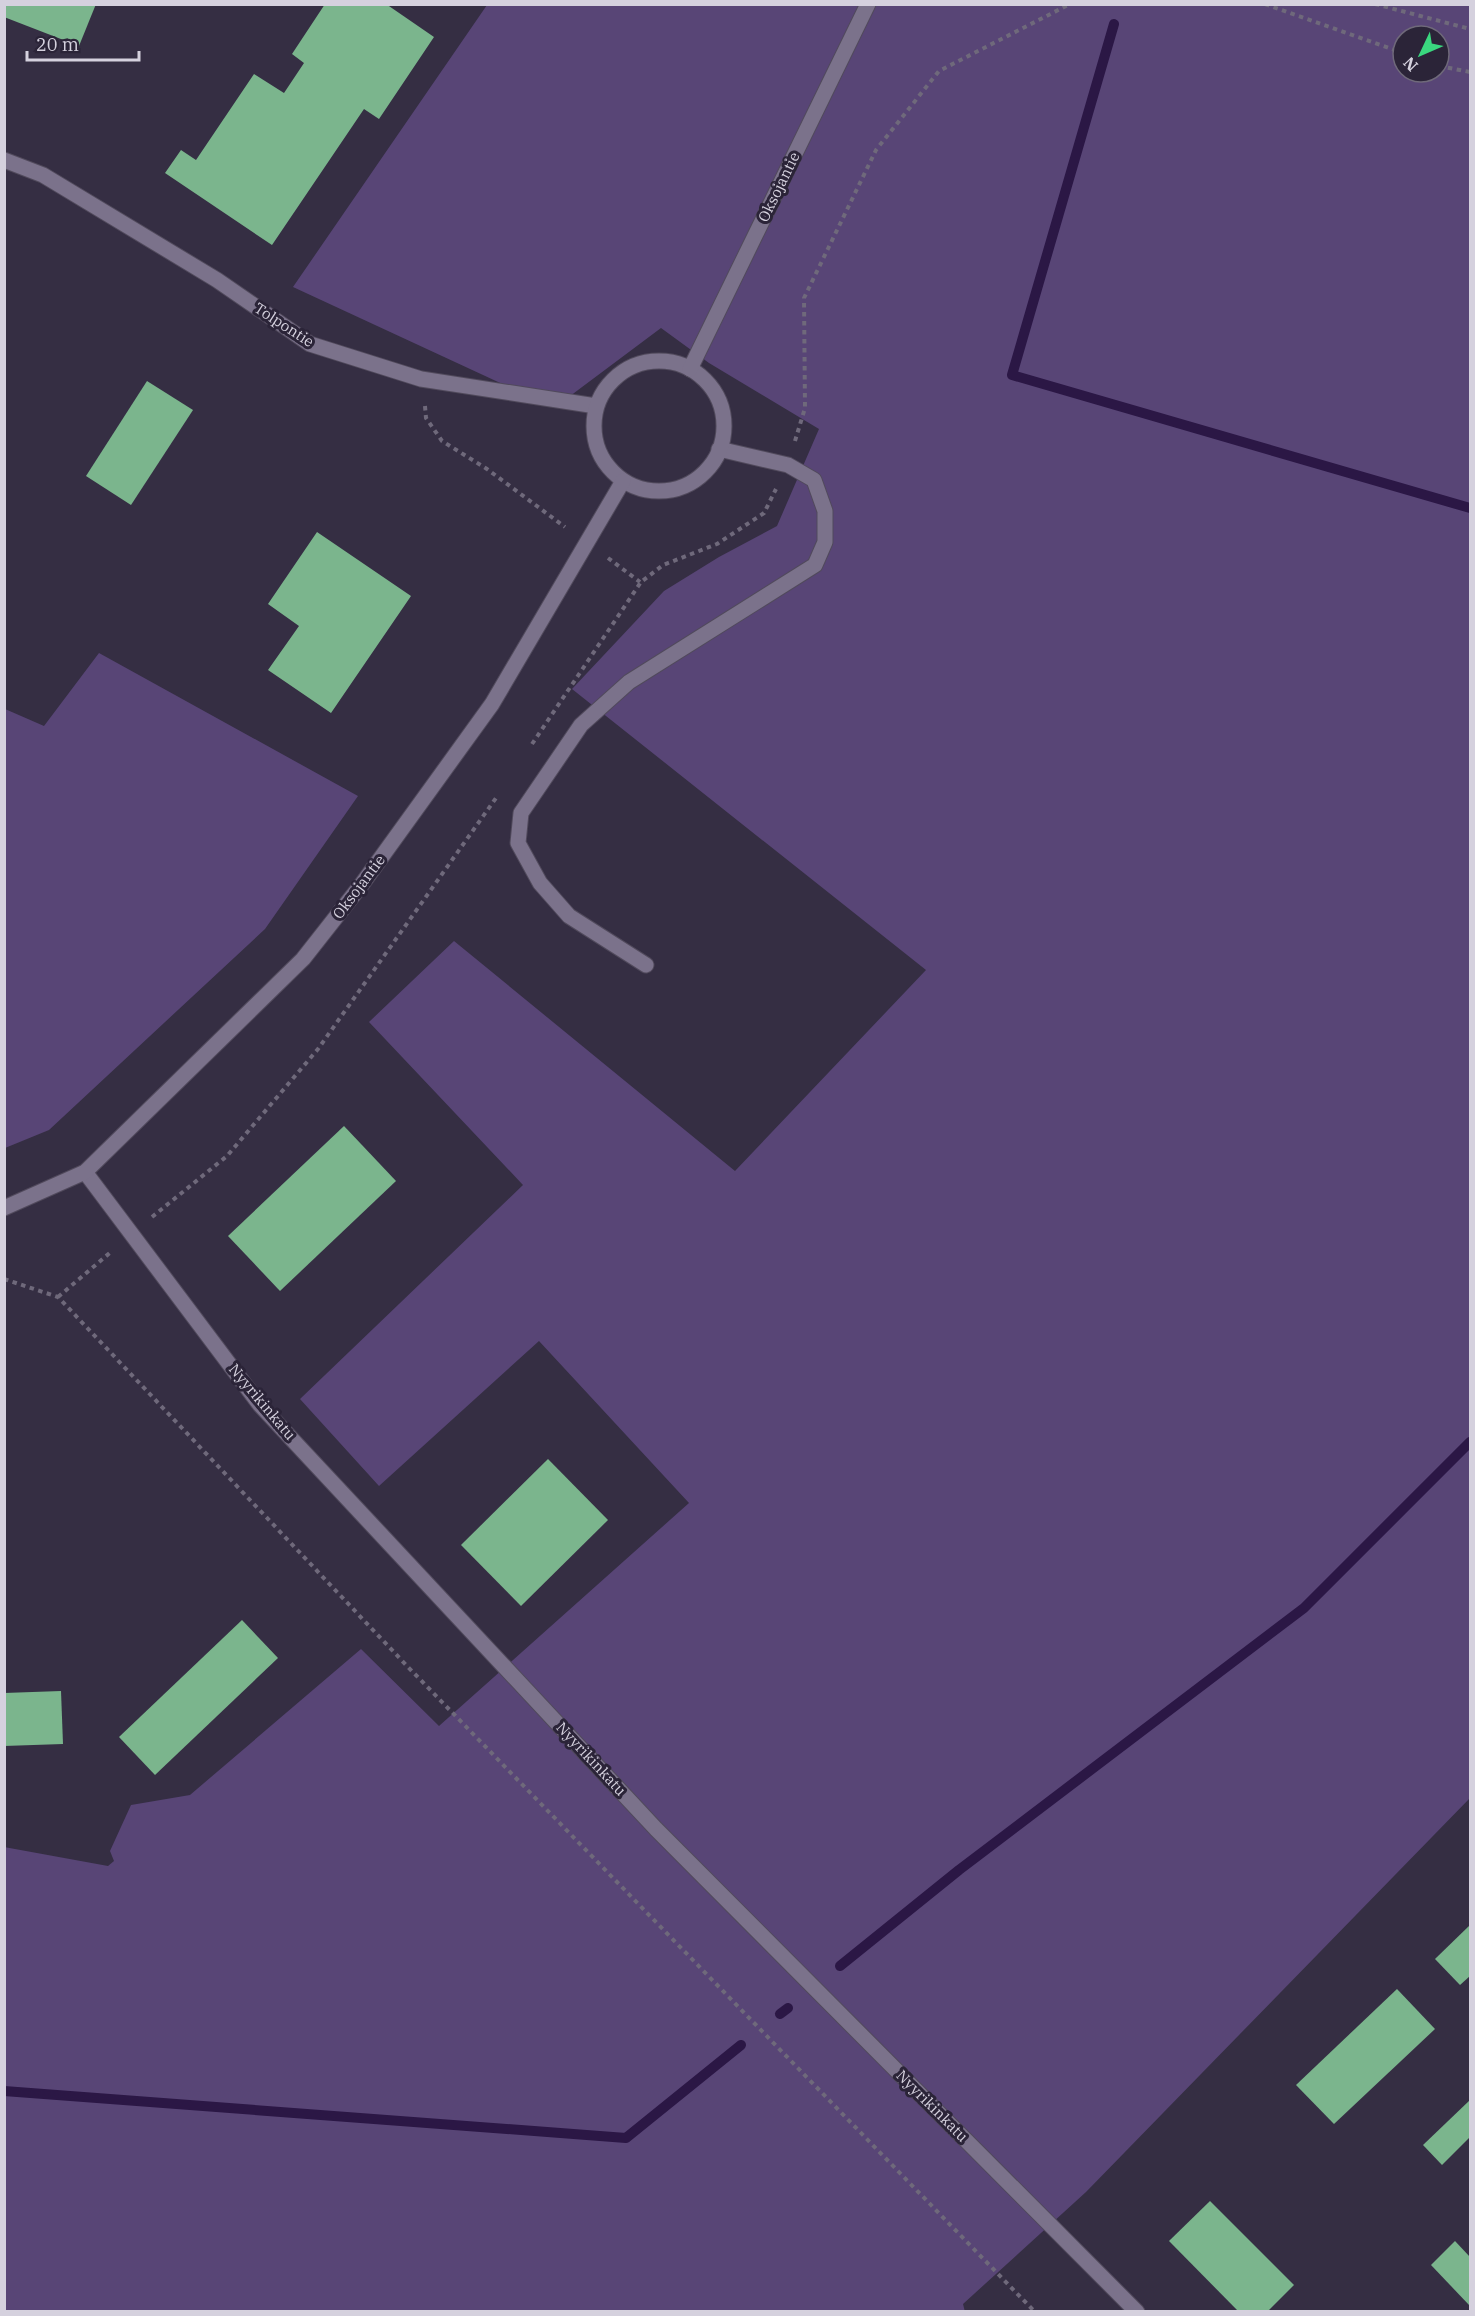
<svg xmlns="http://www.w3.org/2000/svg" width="1475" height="2316" font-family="'IBM Plex Serif',serif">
<rect width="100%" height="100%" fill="#352e43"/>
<!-- green -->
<g fill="#584576" fill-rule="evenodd">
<path d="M487 5H1470V1798L1086 2192 963 2304 965 2312 5 2311 4 1847 108 1866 114 1861 110 1851 131 1805 190 1795 361 1649 439 1726 689 1503 539 1341 379 1486 300 1399 523 1185 369 1022 454 941 735 1171 926 970 572 689 664 591 719 557 777 526 819 429 709 363 661 328 554 408 293 287ZM1403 36H1439V72H1403Z"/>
<polygon points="99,653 358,796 265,929 49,1130 5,1148 5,709 44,726"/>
</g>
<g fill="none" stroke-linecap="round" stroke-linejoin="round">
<!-- stream -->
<g stroke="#2b1745" stroke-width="10">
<polyline points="1114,24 1012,375 1470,508"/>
<polyline points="840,1966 959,1870 1304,1608 1470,1442"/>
<polyline points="780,2014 788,2008"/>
<polyline points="4,2091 626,2138 741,2045"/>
</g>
</g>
<!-- building -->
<g fill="#7bb58d">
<polygon points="4,4 96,4 79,46 4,17"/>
<polygon points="325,4 386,4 434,37 379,119 364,109 272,245 165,173 181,150 196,160 254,74 284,93 304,63 292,54"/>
<polygon points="147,381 193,410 131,505 86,476"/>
<polygon points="317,532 411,596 331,713 268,670 299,626 268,604"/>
<polygon points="344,1126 396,1181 280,1291 228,1236"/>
<polygon points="548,1459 608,1520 521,1606 461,1545"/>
<polygon points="242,1620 278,1658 155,1775 119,1737"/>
<polygon points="61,1691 63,1744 4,1746 4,1693"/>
<polygon points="1470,1925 1470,1976 1460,1985 1435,1959"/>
<polygon points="1397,1989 1435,2029 1334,2124 1296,2085"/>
<polygon points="1470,2100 1470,2137 1442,2165 1423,2145"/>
<polygon points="1210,2201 1294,2285 1267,2312 1239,2312 1169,2241"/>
<polygon points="1455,2241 1470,2257 1470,2306 1431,2265"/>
</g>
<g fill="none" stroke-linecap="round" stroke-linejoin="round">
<!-- lane casing -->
<g stroke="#514a5c" stroke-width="17">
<polyline id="lane" points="646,965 569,916 540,883 518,843 521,813 581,725 629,682 815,565 825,542 825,511 814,480 788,465 719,449"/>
</g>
<!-- street casing -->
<g stroke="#514a5c" stroke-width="17">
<polyline id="street" points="4,160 43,175 217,280 310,344 421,379 596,406"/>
</g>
<!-- secondary casing -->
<g stroke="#514a5c" stroke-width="17">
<g id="secondary">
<circle cx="659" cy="426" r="65"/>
<polyline points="690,369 868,4"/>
<polyline points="85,1172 260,1405 656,1829 1137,2312"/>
<polyline points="4,1208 85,1172 303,959 362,884 492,704 623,481"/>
</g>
</g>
<!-- path -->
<g stroke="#6f697b" stroke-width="4" stroke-dasharray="4.5 4.5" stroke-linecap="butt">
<polyline points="1265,4 1403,53"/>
<polyline points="1375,4 1470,29"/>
<polyline points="1439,66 1470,72"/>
<polyline points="425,406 426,418 442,441 487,469 565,527"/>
<polyline points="795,441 805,408 804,298 876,150 939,71 1070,4"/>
<polyline points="608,558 640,582"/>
<polyline points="532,744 641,582 663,565 717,544 764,513 776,489"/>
<polyline points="152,1217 227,1156 318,1049 496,798"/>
<polyline points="4,1279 58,1297 408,1667 1035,2312"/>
<polyline points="58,1297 112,1251"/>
</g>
<!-- lane -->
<use href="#lane" stroke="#7b728b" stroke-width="15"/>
<!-- street -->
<use href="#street" stroke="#7b728b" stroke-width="15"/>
<!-- secondary -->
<use href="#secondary" stroke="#7b728b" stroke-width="15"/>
</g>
<g text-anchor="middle" stroke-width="6" stroke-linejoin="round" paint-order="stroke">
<!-- street labels -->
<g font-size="15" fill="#d5d1de" stroke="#2b2438">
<text transform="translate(779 187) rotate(-64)" y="5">Oksojantie</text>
<text transform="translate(284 325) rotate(33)" y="5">Tolpontie</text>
<text transform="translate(359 887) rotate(-53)" y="5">Oksojantie</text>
<text transform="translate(262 1402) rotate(50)" y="5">Nyyrikinkatu</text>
<text transform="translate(591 1759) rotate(47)" y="5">Nyyrikinkatu</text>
<text transform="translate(932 2106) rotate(45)" y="5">Nyyrikinkatu</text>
</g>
</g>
<!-- border -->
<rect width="1475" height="2316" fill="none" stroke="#d5d1de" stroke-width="12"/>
<!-- north arrow -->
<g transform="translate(1421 54) rotate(226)"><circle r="28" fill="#2b2438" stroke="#6f697a" stroke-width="1.5"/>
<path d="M0-4.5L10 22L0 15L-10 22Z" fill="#3ad77f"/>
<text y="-9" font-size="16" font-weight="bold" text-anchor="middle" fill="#d5d1de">N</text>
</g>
<!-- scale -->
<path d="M27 51v9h112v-9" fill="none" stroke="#d5d1de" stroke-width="3"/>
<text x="36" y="51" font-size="18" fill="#d5d1de" stroke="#2b2438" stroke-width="4.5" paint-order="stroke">20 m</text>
</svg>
